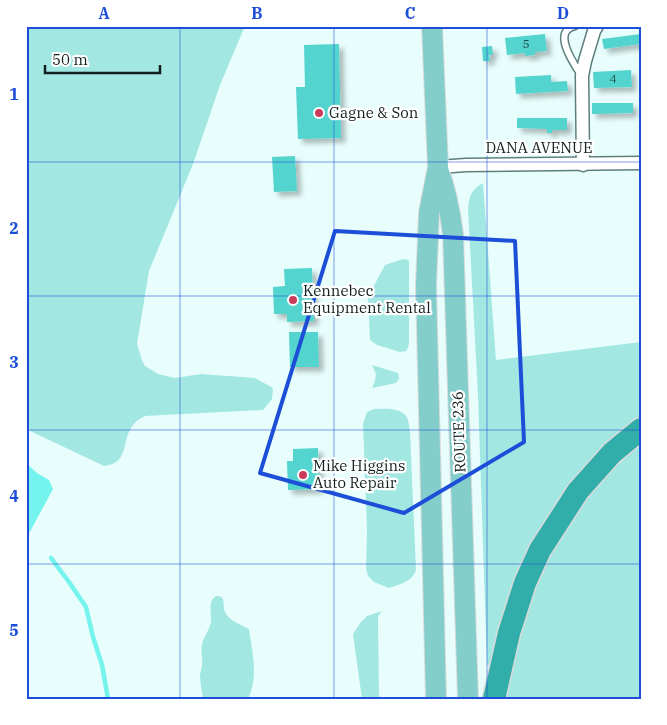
<svg xmlns="http://www.w3.org/2000/svg" width="667" height="725" font-family="'IBM Plex Serif',serif">
<defs>
<filter id="shadow"><feDropShadow dx="4.5" dy="4.5" stdDeviation="2.5" flood-color="#0004"/></filter>
</defs>
<rect width="100%" height="100%" fill="#e7fefc"/>
<!-- green -->
<g fill="#a3e7e3">
<path d="M26 26H245L220 85 193 164 149 271 137 344 142 360 145 366 158 374 175 378 201 374 255 378 273 388 272 399 263 410 145 416C120 427 130 453 116 462 112 465 108 465 104 466L26 429Z"/>
<path d="M483 183 496 360 641 342V420L599 455 493 665H487L478 395 468 208C469 196 472 189 483 183Z"/>
<polygon points="403,259 408,260 409,261 409,343 408,348 406,351 400,352 377,345 370,340 368,297 385,265"/>
<polygon points="372,365 398,373 399,379 396,383 372,388 375,381 376,374"/>
<path d="M374 409C384 409 399 407 406 416 409 420 409 427 410 432L416 570C412 582 400 584 389 588L374 582 368 576 366 568 367 530 363 424 367 412Z"/>
<polygon points="641,443 641,699 505,699 522,624 548,557 575,513 608,474"/>
<path d="M216 596C227 596 222 604 225 612 229 621 240 624 249 629 252 652 259 676 248 699H203C202 691 200 683 200 675 201 670 203 664 202 659 202 654 201 649 202 644 204 636 209 631 211 622 212 613 207 602 216 596Z"/>
<polygon points="382,611 378,616 378,619 379,694 380,699 362,699 353,634 361,622 367,616"/>
</g>
<!-- water -->
<polygon fill="#75f3ed" points="26,463 37,473 49,480 53,489 26,539"/>
<g fill="none" stroke-linecap="round" stroke-linejoin="round">
<!-- stream -->
<polyline stroke="#75f3ed" stroke-width="4.5" points="51,558 69,582 86,607 93,637 102,665 108,699"/>
</g>
<!-- building -->
<g fill="#53d4cf" filter="url(#shadow)">
<polygon points="545,34 547,51 535,52 535,55 525,56 525,53 507,55 505,38"/>
<polygon points="641,34 641,44 604,49 602,39"/>
<polygon points="339,44 341,138 298,139 296,87 305,87 304,45"/>
<polygon points="492,46 493,55 489,55 490,61 483,61 482,47"/>
<polygon points="631,70 632,87 594,88 593,72"/>
<polygon points="551,75 551,82 567,81 568,91 516,94 515,77"/>
<polygon points="592,103 633,103 633,113 592,114"/>
<polygon points="517,118 567,118 567,130 552,130 552,133 547,133 547,129 517,128"/>
<polygon points="295,156 297,191 274,192 272,157"/>
<polygon points="312,268 314,321 287,322 287,314 274,314 273,287 285,286 284,269"/>
<polygon points="289,332 318,332 319,367 290,367"/>
<polygon points="318,448 319,489 288,490 287,461 293,461 293,449"/>
</g>
<g fill="none" stroke-linecap="round" stroke-linejoin="round">
<!-- service casing -->
<g stroke="#5c7f7d" stroke-width="9">
<path id="service" d="M575 26C551 31 574 64 581 75"/>
</g>
<!-- minor casing -->
<g stroke="#5c7f7d" stroke-width="15">
<g id="minor">
<polyline points="583,165 582,76 585,61 594,31 597,26"/>
<polyline points="438,167 466,165 641,163"/>
</g>
</g>
<!-- primary casing -->
<g stroke="#d9dbdb" stroke-width="22">
<g id="primary">
<polyline points="432,26 438,167 429,213 426,286 436,699"/>
<path d="M438 169C446 190 450 211 453 234L468 699"/>
</g>
</g>
<!-- motorway casing -->
<g stroke="#d9dbdb" stroke-width="25">
<polyline id="motorway" points="494,699 509,633 525,583 540,550 578,491 612,453 641,429"/>
</g>
<!-- service -->
<use href="#service" stroke="#fff" stroke-width="6"/>
<!-- minor -->
<use href="#minor" stroke="#fff" stroke-width="12"/>
<!-- primary -->
<use href="#primary" stroke="#83cecb" stroke-width="20"/>
<!-- motorway -->
<use href="#motorway" stroke="#31aea9" stroke-width="22"/>
</g>
<!-- marked area -->
<path fill="none" stroke="#1d4ed8" stroke-width="4" stroke-linejoin="round" d="M335 231 515 241 524 442 404 513 260 473Z"/>
<!-- grid -->
<path fill="none" stroke="#1d4ed8" stroke-width="1" stroke-opacity="0.55" d="M180 26V699M334 26V699M487 26V699M26 162H641M26 296H641M26 430H641M26 564H641"/>
<!-- markers -->
<g fill="#ca3b5c" stroke="#fff" stroke-width="2">
<circle cx="319" cy="113" r="5"/>
<circle cx="293" cy="300" r="5"/>
<circle cx="303" cy="475" r="5"/>
</g>
<g text-anchor="middle" stroke-width="4.5" stroke-linejoin="round" paint-order="stroke">
<!-- number labels -->
<g font-size="12" fill="#224e4c">
<text x="526" y="48">5</text>
<text x="613" y="83">4</text>
</g>
<!-- poi labels -->
<g font-size="15" fill="#122120" stroke="#fff" text-anchor="start">
<text x="329" y="118">Gagne &amp; Son</text>
<text x="303" y="296">Kennebec<tspan x="303" dy="17">Equipment Rental</tspan></text>
<text x="313" y="471">Mike Higgins<tspan x="313" dy="17">Auto Repair</tspan></text>
</g>
<!-- street labels -->
<g font-size="15" fill="#122120" stroke="#fff">
<text x="539" y="153">DANA AVENUE</text>
<text transform="translate(459 432) rotate(-92)" y="5">ROUTE 236</text>
</g>
</g>
<!-- border -->
<rect width="667" height="725" fill="none" stroke="#ffffff" stroke-width="55"/>
<!-- scale -->
<path d="M45 65v8h115v-8" fill="none" stroke="#122120" stroke-width="2.5"/>
<text x="52" y="65" font-size="15" fill="#122120" stroke="#ffffff" stroke-width="4" paint-order="stroke">50 m</text>
<rect x="28" y="28" width="612" height="670" fill="none" stroke="#1d4ed8" stroke-width="2"/>
<g font-size="16" text-anchor="middle" font-weight="bold" fill="#1d4ed8">
<text x="104" y="19">A</text>
<text x="257" y="19">B</text>
<text x="410" y="19">C</text>
<text x="563" y="19">D</text>
<text x="14" y="100">1</text>
<text x="14" y="234">2</text>
<text x="14" y="368">3</text>
<text x="14" y="502">4</text>
<text x="14" y="636">5</text>
</g>
</svg>
